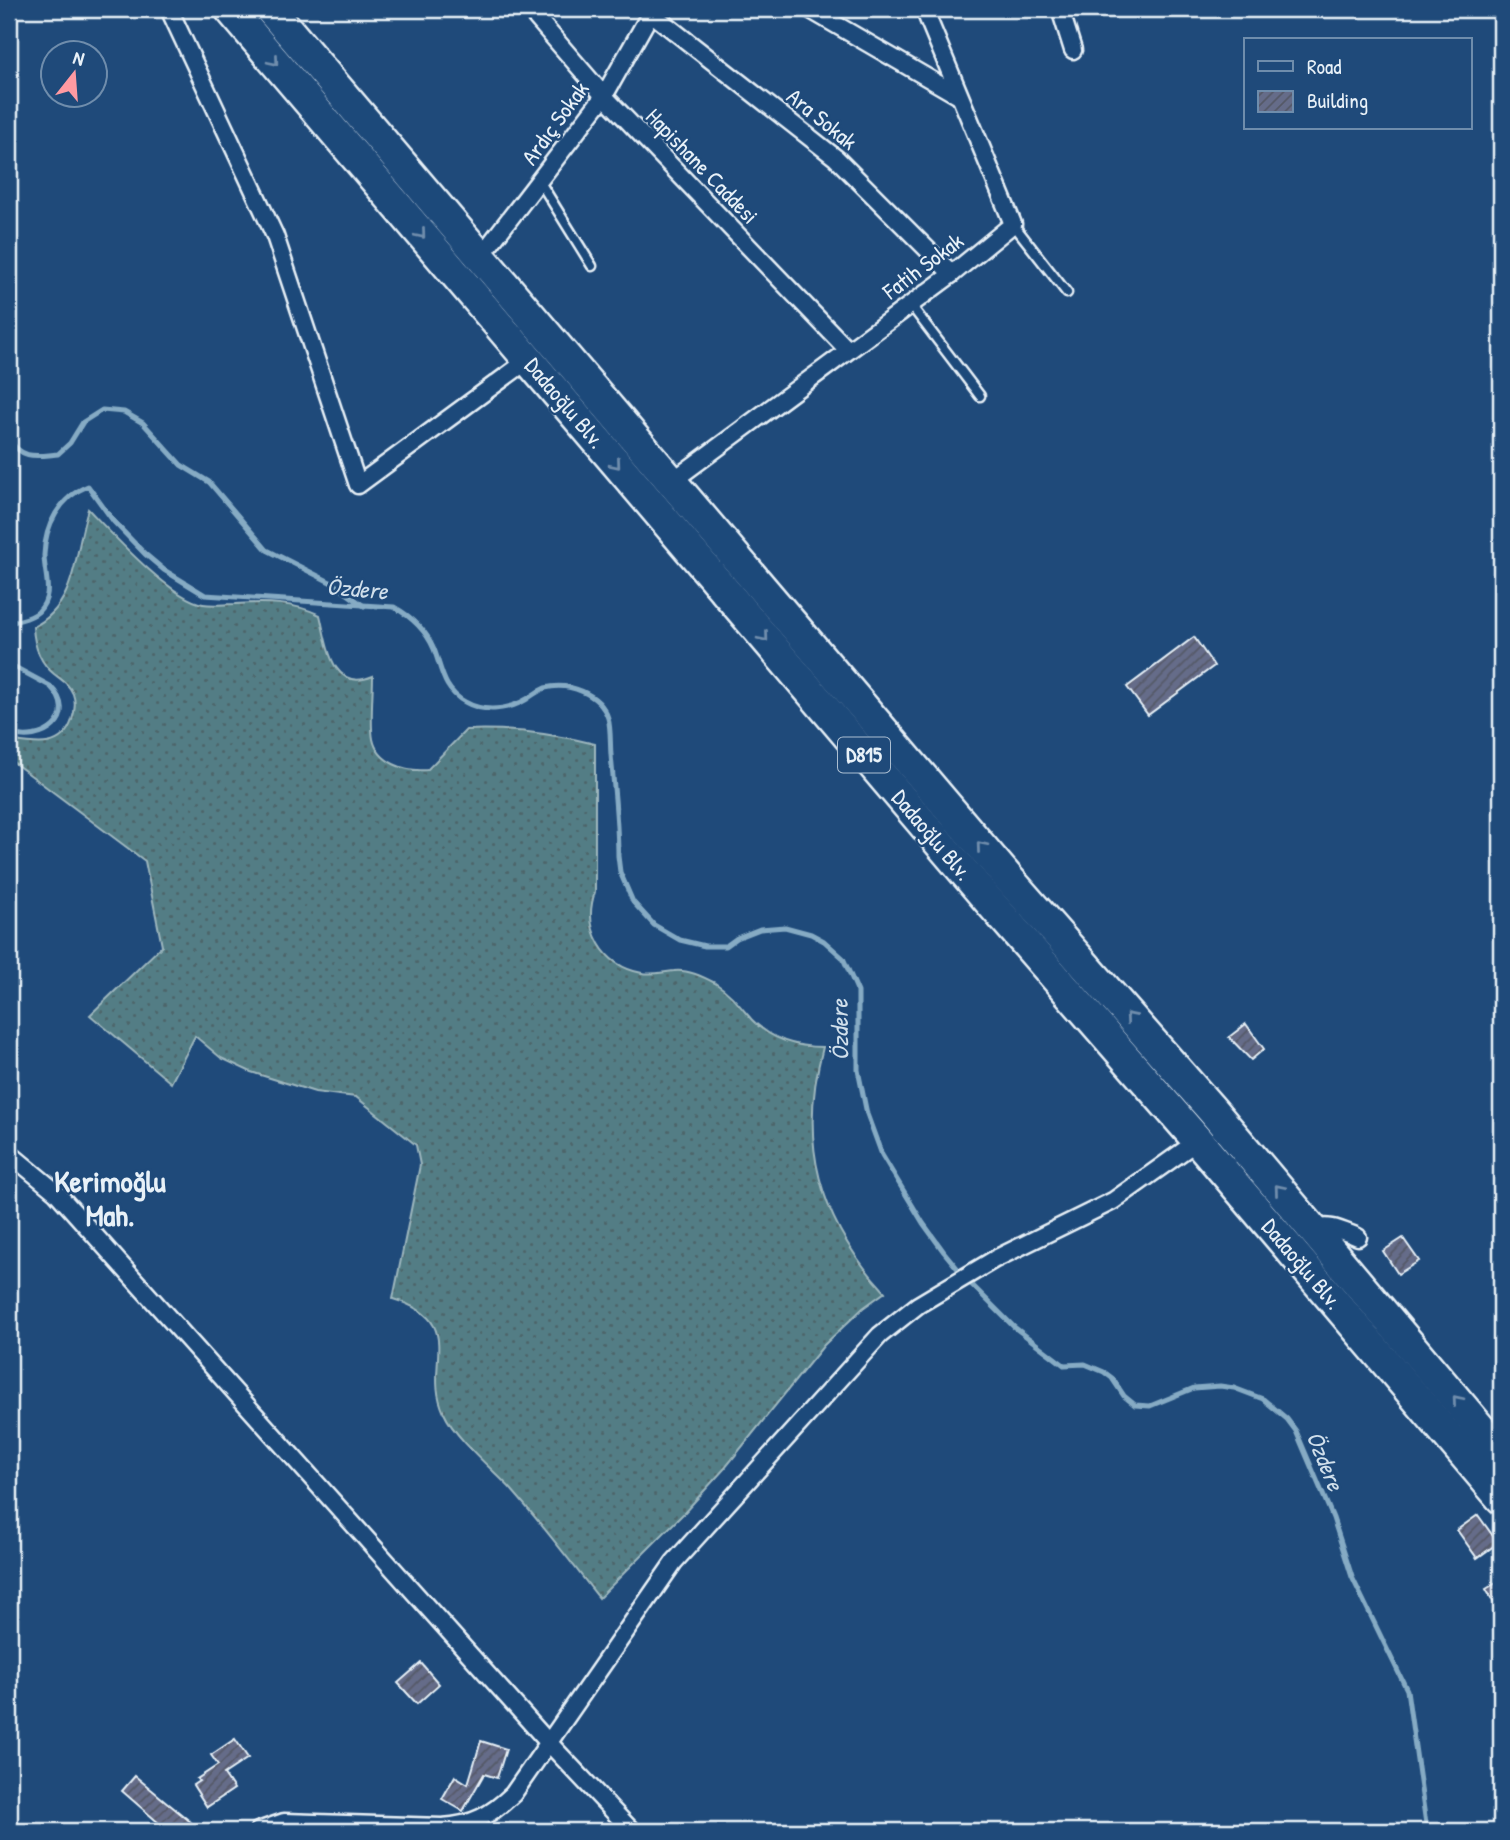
<svg xmlns="http://www.w3.org/2000/svg" width="1510" height="1840" font-family="'Patrick Hand',sans-serif">
<defs>
<pattern id="grass-dots" width="8" height="8" patternUnits="userSpaceOnUse" patternTransform="scale(1.75)"><rect width="8" height="8" fill="#537d85"/><path d="M2 2h.1M6 6h.1" fill="none" stroke="#4d656a" stroke-width="1.8" stroke-linecap="round"/></pattern>
<pattern id="building-hatch" width="6" height="6" patternUnits="userSpaceOnUse" patternTransform="scale(1.75)"><rect width="6" height="6" fill="#656c89"/><path d="M-1 1l2-2M0 6l6-6M5 7l2-2" fill="none" stroke="#545866"/></pattern>
</defs>
<rect width="100%" height="100%" fill="#1f4a7a"/>
<filter id="ink" filterUnits="userSpaceOnUse"><feTurbulence type="fractalNoise" baseFrequency=".0143" numOctaves="2"/><feDisplacementMap in="SourceGraphic" scale="14" xChannelSelector="R" yChannelSelector="G"/><feConvolveMatrix kernelMatrix="1 2 1 2 8 2 1 2 1" color-interpolation-filters="sRGB"/></filter>
<g filter="url(#ink)">
<!-- grass -->
<path fill="url(#grass-dots)" stroke="#9eb7be" stroke-width="2" d="M88 509C112 534 171 599 203 604 214 606 225 604 236 604 266 602 293 602 320 615 327 643 331 694 373 676 373 693 370 724 373 739 378 763 406 772 427 770L466 730C511 728 552 733 595 744V892C582 929 603 966 642 973 654 975 663 972 674 971 687 969 704 977 715 983 728 991 737 1002 746 1013 765 1037 793 1047 823 1047 798 1141 818 1220 885 1292L863 1308 824 1345 725 1468 684 1513 599 1598C570 1561 542 1524 511 1489 491 1468 455 1438 444 1413 421 1364 469 1322 393 1299L420 1165 416 1145 356 1097 315 1092 251 1072 221 1058 195 1036 171 1083 90 1015 162 946 145 861 9 759V740C34 744 62 751 72 720 75 711 76 702 73 694 69 684 62 680 54 674 39 662 34 645 33 627 78 605 74 552 88 509Z"/>
<g fill="none" stroke-linecap="round" stroke-linejoin="round">
<!-- stream -->
<g stroke="#86abc4" stroke-width="5">
<path d="M9 439C22 460 36 456 58 454L70 443 83 422 102 410 124 412 143 423 181 465 209 482 267 550 334 584 364 606"/>
<path d="M9 624C18 619 29 620 38 612 55 595 44 575 44 555 45 525 60 497 88 486L114 522 145 554 164 570 205 595 394 607C412 617 426 630 434 649 442 670 443 690 465 702 484 713 509 710 527 699 533 695 538 691 545 688 568 682 600 693 608 718 611 728 610 743 611 755 614 789 618 822 618 856L620 872 633 902 654 925 680 940 705 946H726L737 938 760 929 785 927 811 934 824 941 843 958 858 992V1070L867 1114 882 1155 923 1223 944 1252 967 1280 1014 1327 1064 1365 1085 1364 1104 1372 1112 1378 1124 1396 1135 1405 1150 1406 1194 1388 1220 1386 1234 1388 1263 1399 1287 1419 1296 1431 1333 1518 1352 1577 1407 1690 1427 1831"/>
<path d="M9 664 50 686C81 717 42 746 9 733"/>
</g>
</g>
<!-- building -->
<g fill="url(#building-hatch)" stroke="#e8f1f8" stroke-width="2">
<polygon points="1194,637 1214,666 1148,715 1127,687"/>
<polygon points="1246,1024 1264,1049 1251,1060 1229,1037"/>
<polygon points="1403,1238 1419,1261 1398,1274 1383,1251"/>
<polygon points="1478,1515 1498,1543 1477,1558 1457,1530"/>
<polygon points="1501,1580 1501,1615 1486,1589"/>
<polygon points="421,1663 439,1684 417,1704 398,1683"/>
<polygon points="235,1739 248,1758 224,1774 234,1789 207,1807 193,1785 199,1781 197,1779 218,1765 211,1755"/>
<polygon points="481,1741 506,1749 497,1778 484,1774 463,1811 442,1799 455,1776 468,1784"/>
<polygon points="135,1776 192,1823 184,1831 168,1831 122,1791"/>
</g>
<g fill="none" stroke-linecap="round" stroke-linejoin="round">
<!-- lane casing -->
<g stroke="#e8f1f8" stroke-width="13">
<g id="lane">
<polyline points="540,182 592,266"/>
<polyline points="1013,224 1067,293"/>
<polyline points="910,304 980,396"/>
</g>
</g>
<!-- street casing -->
<g stroke="#e8f1f8" stroke-width="21">
<g id="street">
<polyline points="169,9 275,236 358,485 528,360"/>
<polyline points="529,9 604,96 847,349"/>
<polyline points="809,9 959,96"/>
<polyline points="1060,9 1073,50"/>
<polyline points="651,13 836,158 952,274"/>
<polyline points="481,256 604,96 653,9"/>
<polyline points="671,482 952,274 1013,224 924,9"/>
<polyline points="9,1153 56,1192 548,1742 632,1831"/>
<path d="M1313 1230C1330 1223 1342 1231 1358 1237"/>
<path d="M258 1831 284 1822 442 1827C473 1825 491 1815 513 1794L674 1562 880 1335 918 1305 995 1259 1113 1201 1203 1137"/>
</g>
</g>
<!-- highway casing -->
<g stroke="#e8f1f8" stroke-width="35">
<g id="highway">
<polyline points="230,9 982,893 1198,1141 1501,1498"/>
<polyline points="270,9 1009,879 1212,1110 1501,1453"/>
</g>
</g>
<!-- lane -->
<use href="#lane" stroke="#1f4a7a" stroke-width="8"/>
<!-- street -->
<use href="#street" stroke="#1f4a7a" stroke-width="16"/>
<!-- highway -->
<use href="#highway" stroke="#1f4a7a" stroke-width="30"/>
</g>
<!-- one-way arrows -->
<defs><path id="oneway-chevron" d="M-2-3.5L2.5 0L-2 3.5" fill="none" stroke-width="1.6" stroke-linecap="round" stroke-linejoin="round" transform="scale(1.75)"/></defs>
<g stroke="#6f8dac">
<use href="#oneway-chevron" transform="translate(274 61) rotate(50)"/>
<use href="#oneway-chevron" transform="translate(421 234) rotate(50)"/>
<use href="#oneway-chevron" transform="translate(616 464) rotate(50)"/>
<use href="#oneway-chevron" transform="translate(764 637) rotate(50)"/>
<use href="#oneway-chevron" transform="translate(981 846) rotate(-130)"/>
<use href="#oneway-chevron" transform="translate(1130 1017) rotate(-131)"/>
<use href="#oneway-chevron" transform="translate(1279 1189) rotate(-130)"/>
<use href="#oneway-chevron" transform="translate(1457 1400) rotate(-130)"/>
</g>
</g>
<g text-anchor="middle" stroke-width="5" stroke-linejoin="round" paint-order="stroke">
<!-- shield labels -->
<rect fill="#1f4a7a" stroke="#acbfd2" stroke-width="2" x="838" y="737.5" width="52" height="35" rx="5"/>
<g font-size="21" font-weight="bold" fill="#e8f1f8">
<text x="864" y="762">D815</text>
</g>
<!-- street labels -->
<g font-size="23" fill="#e8f1f8" stroke="#1f4a7a">
<text transform="translate(822 119) rotate(39)" y="8">Ara Sokak</text>
<text transform="translate(555 123) rotate(-54)" y="8">Ardıç Sokak</text>
<text transform="translate(702 166) rotate(46)" y="8">Hapishane Caddesi</text>
<text transform="translate(923 266) rotate(-37)" y="8">Fatih Sokak</text>
<text transform="translate(565 403) rotate(50)" y="8">Dadaoğlu Blv.</text>
<text transform="translate(932 835) rotate(50)" y="8">Dadaoğlu Blv.</text>
<text transform="translate(1302 1264) rotate(50)" y="8">Dadaoğlu Blv.</text>
</g>
<!-- water labels -->
<g font-size="24" font-style="italic" fill="#d0dfeb" stroke="#1f4a7a">
<text transform="translate(357 589) rotate(5)" y="8">Özdere</text>
<text transform="translate(840 1030) rotate(-91)" y="8">Özdere</text>
<text transform="translate(1325 1461) rotate(68)" y="8">Özdere</text>
</g>
<!-- district labels -->
<g font-size="30" font-weight="bold" fill="#e8f1f8" stroke="#1f4a7a">
<text x="110" y="1192">Kerimoğlu<tspan x="110" dy="34">Mah.</tspan></text>
</g>
</g>
<!-- margin -->
<rect width="1510" height="1840" fill="none" stroke="#1f4a7a" stroke-width="35"/>
<rect x="18" y="18" width="1475" height="1805" fill="none" stroke="#e8f1f8" stroke-width="2.5" filter="url(#ink)"/>
<!-- legend -->
<rect x="1244" y="38" width="228" height="91" fill="#1f4a7a" stroke="#6f8dac" stroke-width="2"/>
<rect x="1258" y="61" width="35" height="10" fill="#1f4a7a" stroke="#6f8dac" stroke-width="2"/>
<text x="1307" y="74" font-size="21" fill="#e8f1f8">Road</text>
<rect x="1258" y="91" width="35" height="21" fill="url(#building-hatch)" stroke="#6f8dac" stroke-width="2"/>
<text x="1307" y="108" font-size="21" fill="#e8f1f8">Building</text>
<!-- north arrow -->
<g transform="translate(74 74) rotate(17)"><circle r="33" fill="#1f4a7a" stroke="#6f8dac" stroke-width="2"/>
<path d="M0-5L12 26L0 18L-12 26Z" fill="#ff9aa2"/>
<text y="-10" font-size="19" font-weight="bold" text-anchor="middle" fill="#e8f1f8">N</text>
</g>
</svg>
